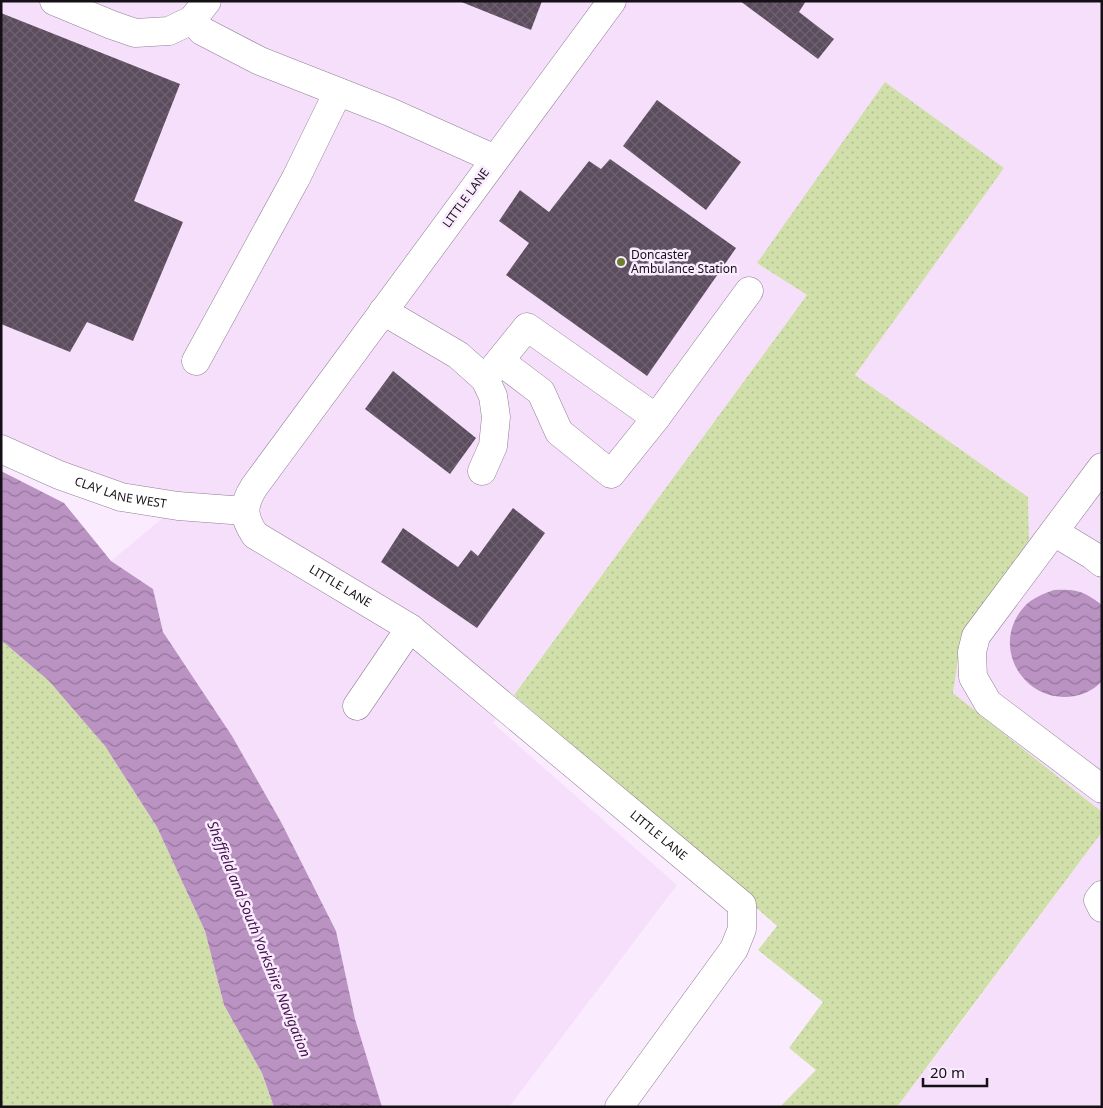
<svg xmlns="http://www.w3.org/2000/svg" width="1103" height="1108" font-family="'Noto Sans',sans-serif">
<defs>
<pattern id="grass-dots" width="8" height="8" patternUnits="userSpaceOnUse" patternTransform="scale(1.25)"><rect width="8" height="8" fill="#d1e0aa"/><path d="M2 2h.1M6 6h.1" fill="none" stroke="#b3bf92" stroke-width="1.8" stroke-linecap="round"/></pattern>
<pattern id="water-waves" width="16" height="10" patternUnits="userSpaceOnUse" patternTransform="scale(1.25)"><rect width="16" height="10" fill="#ba93c3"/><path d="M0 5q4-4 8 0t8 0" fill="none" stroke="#96769d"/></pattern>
<pattern id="building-cross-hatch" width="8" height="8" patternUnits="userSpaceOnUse" patternTransform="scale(1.25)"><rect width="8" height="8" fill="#5b4c5e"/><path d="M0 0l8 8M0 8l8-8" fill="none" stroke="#6e6170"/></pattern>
</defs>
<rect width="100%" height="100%" fill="#faecfe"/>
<!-- built -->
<g fill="#f6dffb">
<polygon points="1,1 1102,1 1102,812 953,693 961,640 1029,540 1028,497 855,375 1004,168 757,263 807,295 493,723 677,885 509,1107 382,1107 355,1019 336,931 281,822 232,736 163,632 153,589 111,561 177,506 1,449"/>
<polygon points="1102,832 1102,1107 897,1107 951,1036"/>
</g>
<!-- grass -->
<g fill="url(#grass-dots)">
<polygon points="885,82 1004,168 855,375 1028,497 1029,540 961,640 953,693 1102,812 1102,832 897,1107 780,1107 816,1070 789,1048 823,1002 758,950 777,926 514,695 807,295 757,263"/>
<polygon points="1,640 49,681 105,746 157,827 205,931 224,1005 262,1073 274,1107 1,1107"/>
</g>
<!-- water -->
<g fill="url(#water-waves)">
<polygon points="1,471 64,503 111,561 153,589 163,632 232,736 281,822 336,931 355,1019 382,1107 274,1107 262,1073 224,1005 205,931 157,827 105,746 49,681 1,640"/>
<path d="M1054 590C1077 589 1083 591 1102 605V681C1095 689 1085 694 1075 696 1024 705 989 646 1024 607 1032 598 1043 594 1054 590Z"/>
</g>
<!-- building -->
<g fill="url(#building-cross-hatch)">
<polygon points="459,1 542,1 531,30"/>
<polygon points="740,1 806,1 799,12 834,39 818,59"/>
<polygon points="1,13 180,84 134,201 183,222 133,341 87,322 70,352 1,324"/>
<polygon points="657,100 741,162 706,210 623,146"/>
<polygon points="610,159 736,248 647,376 506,275 529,243 499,221 520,190 549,212 589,161 601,169"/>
<polygon points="393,371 476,438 450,474 365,409"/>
<polygon points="513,508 545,533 477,628 381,562 403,528 458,567 471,550 478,556"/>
</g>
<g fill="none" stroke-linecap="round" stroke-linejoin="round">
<!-- minor casing -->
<g stroke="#8f7f92" stroke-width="29">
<g id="minor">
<polyline points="54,1 112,25 135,33 169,31 192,20 207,1"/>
<path id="s1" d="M612 1 254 487C242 506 243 517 255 535L410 628 742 905V929L734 949 619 1107"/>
<polyline points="192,20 202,31 260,61 390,112 495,159"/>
<polyline points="383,311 458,355 485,379 493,396 496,417 493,446 482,471"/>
<polyline points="196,361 296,178 338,92"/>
<polyline points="500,361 541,392 559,432 611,474 656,418"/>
<polyline points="485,379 527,327 656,418 749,291"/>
<path id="s2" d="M1 449 59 475 121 497 178 506 245 511"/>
<polyline points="1102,467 976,636 972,652 973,677 988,703 1102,789"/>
<polyline points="1054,532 1092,555 1102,563"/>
<polyline points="357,706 410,628"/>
<polyline points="1102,895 1098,900 1102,908"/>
</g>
</g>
<!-- minor -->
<use href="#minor" stroke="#fff" stroke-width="28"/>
</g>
<!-- markers -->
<circle fill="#6d7f2e" stroke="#faecfe" stroke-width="2" cx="621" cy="262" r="5"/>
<g text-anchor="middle" stroke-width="5" stroke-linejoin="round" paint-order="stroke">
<!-- street labels -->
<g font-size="12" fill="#150f16" stroke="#faecfe">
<text transform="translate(466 198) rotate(-54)" y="4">LITTLE LANE</text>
<text dy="4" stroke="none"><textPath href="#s2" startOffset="128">CLAY LANE WEST</textPath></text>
<text dy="4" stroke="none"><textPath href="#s1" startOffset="755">LITTLE LANE</textPath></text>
<text dy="4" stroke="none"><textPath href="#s1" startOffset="1160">LITTLE LANE</textPath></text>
</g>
<!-- poi labels -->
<g font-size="12" fill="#150f16" stroke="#faecfe" text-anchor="start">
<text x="631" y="259">Doncaster<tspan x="631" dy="14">Ambulance Station</tspan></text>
</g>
<!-- water labels -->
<g font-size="14" font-style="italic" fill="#41104b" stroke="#faecfe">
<text transform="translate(259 939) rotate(68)" y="5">Sheffield and South Yorkshire Navigation</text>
</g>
</g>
<!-- border -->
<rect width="1103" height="1108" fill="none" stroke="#150f16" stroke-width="5"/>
<!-- scale -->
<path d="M923 1078v8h64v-8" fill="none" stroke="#150f16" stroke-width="2.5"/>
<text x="930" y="1078" font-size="15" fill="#150f16" stroke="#faecfe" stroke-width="4" paint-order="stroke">20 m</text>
</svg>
